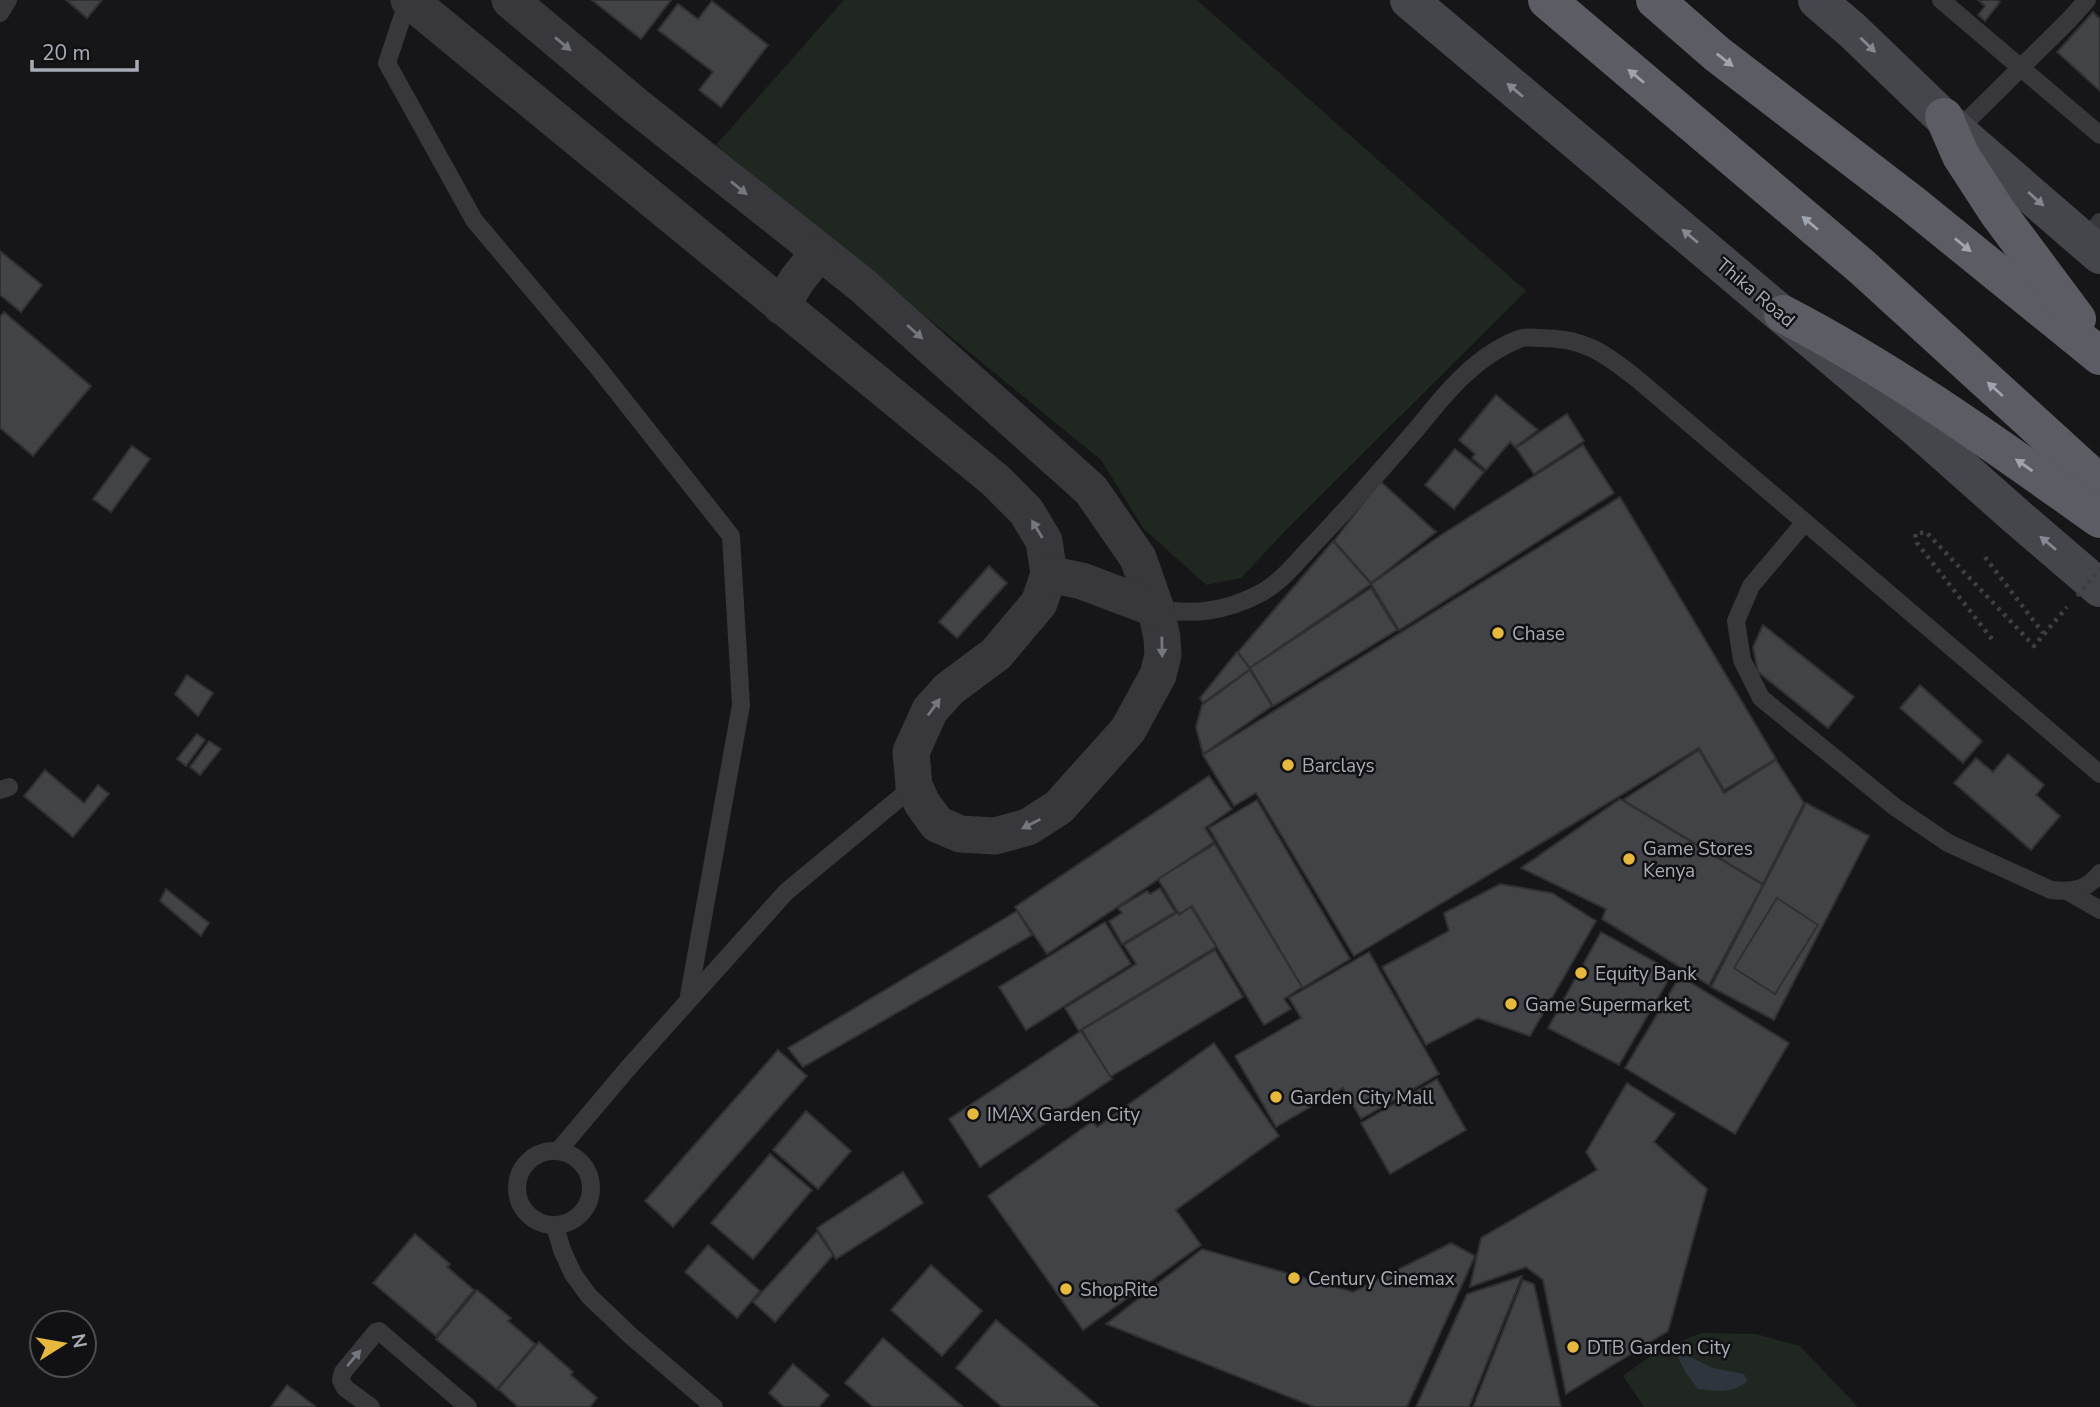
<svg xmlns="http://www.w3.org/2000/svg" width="2100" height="1407" font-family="'Nunito Sans',sans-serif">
<rect width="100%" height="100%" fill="#161517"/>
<!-- green -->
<g fill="#202721">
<polygon points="844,0 1197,0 1526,291 1287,529 1241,578 1206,585 1143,528 1101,460 716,145"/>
<polygon points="1701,1333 1756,1334 1800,1346 1858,1407 1644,1407 1623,1376 1656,1352"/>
</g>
<!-- water -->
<path fill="#2e353c" d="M1684 1354 1713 1368 1744 1374 1747 1381C1732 1394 1717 1391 1698 1389L1686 1373 1678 1357Z"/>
<!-- building -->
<g fill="#424347" stroke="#303033" stroke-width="2">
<polygon points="66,0 102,0 87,18"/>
<polygon points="592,0 671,0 641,39"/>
<polygon points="1978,0 1997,0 2000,2 1985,21 1978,15 1985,6"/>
<polygon points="712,1 768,45 721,107 699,90 713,72 658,30 678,4 698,19"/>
<polygon points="2093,12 2100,19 2100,91 2057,52"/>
<polygon points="0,251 42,285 21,312 0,295"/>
<polygon points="4,312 91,386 33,456 0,428 0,317"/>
<polygon points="1496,395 1538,430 1515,447 1510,442 1486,470 1472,458 1475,454 1459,440"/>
<polygon points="1567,414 1584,441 1534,474 1516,448"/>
<polygon points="1583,445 1614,493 1399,630 1371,584 1441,535"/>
<polygon points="132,446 150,459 111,512 93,499"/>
<polygon points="1455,449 1484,472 1454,509 1425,485"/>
<polygon points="1380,481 1436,532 1371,583 1334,541"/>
<polygon points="1620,497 1776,759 1724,790 1699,748 1354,956 1256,793 1234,806 1203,755"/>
<polygon points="1333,541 1371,584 1250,668 1238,652"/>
<polygon points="989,566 1007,583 957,638 939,622"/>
<polygon points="1371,588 1397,630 1273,706 1250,668"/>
<polygon points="1763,625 1854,697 1828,728 1758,672 1753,647"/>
<polygon points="1237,652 1250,669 1203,703 1200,698"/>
<polygon points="1250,670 1272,706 1203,754 1196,727 1202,705"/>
<polygon points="187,675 213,693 198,716 175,694"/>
<polygon points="1920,685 1982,741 1963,763 1900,708"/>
<polygon points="197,734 205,740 186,766 177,759"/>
<polygon points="209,741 221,749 200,775 190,767"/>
<polygon points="1699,750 1724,793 1776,760 1804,803 1763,884 1623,800"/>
<polygon points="2008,754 2044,785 2036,795 2060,816 2031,850 1954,783 1976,758 1993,772"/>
<polygon points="45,770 84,803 98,785 109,794 73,837 24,796"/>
<polygon points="1209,776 1232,809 1205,828 1214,842 1047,954 1015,907"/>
<polygon points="1620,799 1763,885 1709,985 1602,919 1606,909 1521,868"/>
<polygon points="1257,800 1350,959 1302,988 1209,828"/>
<polygon points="1806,803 1869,836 1774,1020 1711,987"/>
<polygon points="1215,844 1302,987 1284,999 1291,1009 1264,1025 1192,906 1179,914 1158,879"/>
<polygon points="1500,884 1552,893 1596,921 1530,1036 1478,1018 1426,1045 1382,967 1449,931 1444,913"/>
<polygon points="1160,888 1175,912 1122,944 1109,921 1122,913 1118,908 1147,891 1150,894"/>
<polygon points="166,889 209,923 201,936 160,901"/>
<polygon points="1777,898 1818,925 1775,994 1734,968"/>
<polygon points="1191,907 1216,947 1079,1031 1065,1008 1136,964 1124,945 1178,912 1179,915"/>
<polygon points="1017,911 1032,935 803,1067 788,1048"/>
<polygon points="1105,922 1131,964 1026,1030 999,987"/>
<polygon points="1601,932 1673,972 1619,1065 1548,1028"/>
<polygon points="1215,950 1243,997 1110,1077 1082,1030"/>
<polygon points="1369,952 1439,1074 1361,1119 1343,1088 1276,1127 1235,1056 1301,1018 1289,998"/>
<polygon points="1680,976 1789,1043 1735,1134 1625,1068"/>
<polygon points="1081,1031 1112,1079 980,1167 949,1119"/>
<polygon points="1214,1043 1279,1136 1176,1210 1201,1245 1083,1330 988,1196 1093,1121 1097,1127"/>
<polygon points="778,1050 807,1076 673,1227 645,1201"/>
<polygon points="1437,1079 1466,1130 1390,1174 1361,1123"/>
<polygon points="1627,1083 1675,1114 1654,1142 1707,1189 1668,1331 1566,1394 1543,1280 1526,1267 1470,1287 1481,1238 1597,1170 1586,1152"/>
<polygon points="806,1111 851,1151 818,1189 773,1150"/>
<polygon points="770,1154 812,1190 753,1259 711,1223"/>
<polygon points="903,1172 923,1203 836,1259 817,1228"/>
<polygon points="817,1232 833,1255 775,1322 753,1302"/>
<polygon points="415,1234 450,1264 447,1267 474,1290 436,1336 373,1283"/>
<polygon points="1451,1243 1475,1256 1407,1407 1314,1407 1106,1324 1202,1249 1353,1292"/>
<polygon points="708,1245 760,1291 737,1318 685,1272"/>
<polygon points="931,1265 982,1311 942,1356 891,1310"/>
<polygon points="1522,1276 1469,1407 1416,1407 1467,1294"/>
<polygon points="1523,1280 1534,1284 1561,1407 1473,1407"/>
<polygon points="477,1290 511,1318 508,1321 535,1344 497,1389 436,1339"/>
<polygon points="996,1320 1099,1407 1002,1407 956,1368"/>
<polygon points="883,1338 963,1407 873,1407 845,1383"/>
<polygon points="539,1342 573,1372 571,1375 597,1398 590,1407 518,1407 498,1389"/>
<polygon points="793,1364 829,1395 819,1407 784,1407 769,1393"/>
<polygon points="287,1385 315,1406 314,1407 271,1407"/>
</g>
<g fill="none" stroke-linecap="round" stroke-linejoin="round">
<!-- path -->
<g stroke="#3d3e43" stroke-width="4.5" stroke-dasharray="3.5 5" stroke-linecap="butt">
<polyline points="1985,557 2043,633"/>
<polyline points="1992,639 1917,543 1915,534 1926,532 2034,646 2067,607"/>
</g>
<!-- service -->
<g stroke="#37373c" stroke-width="18">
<polyline points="408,0 387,63 474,220 596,365 731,536 741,705 688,1001"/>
<polyline points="1941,0 2100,135"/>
<polyline points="0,13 8,0"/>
<polyline points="1957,131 2069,20 2087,0"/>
<polyline points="2084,242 2100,222"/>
<path d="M1805 522 1751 586 1736 621 1742 660 1761 698 1895 807 1948 843 2051 890C2072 892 2086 891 2100 873"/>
<path d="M1156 609C1194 615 1224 612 1259 594 1279 584 1295 564 1310 548 1348 508 1384 467 1420 425 1447 391 1477 355 1519 339 1526 336 1534 338 1540 338 1584 338 1603 352 1636 378L2100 774"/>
<polyline points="0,790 9,787"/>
<polyline points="2069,892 2100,910"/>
<circle cx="554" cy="1188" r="37"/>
<polyline points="558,1151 629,1067 786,892 914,786"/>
<polyline points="555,1226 562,1250 573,1274 589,1296 631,1336 714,1407"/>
<polyline points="371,1407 345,1388 341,1380 343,1372 376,1332 379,1331 468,1407"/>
</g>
<!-- minor -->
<g stroke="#37373c" stroke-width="37">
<polyline points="409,0 995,480 1026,511 1044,541 1049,574 1039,603 996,654 949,689 930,710 911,752 914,786 922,803 937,824 960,834 995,836 1028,827 1059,807 1128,730 1158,675 1163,655 1162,638 1156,609 1138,558 1091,490 862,285 635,105 510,0"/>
<polyline points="781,306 797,280 819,252"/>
<polyline points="1049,574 1082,581 1156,609"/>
</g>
<!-- secondary -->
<g stroke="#45464c" stroke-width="38">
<polyline points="1409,0 1919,430 2016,516 2100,588"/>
<polyline points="1817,0 1853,31 1957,131 2100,255"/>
</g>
<!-- trunk -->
<g stroke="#5b5c64" stroke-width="38">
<polyline points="1547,0 1862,267 2100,484"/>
<polyline points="1655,0 1717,54 1910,202 2100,356"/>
<polyline points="1944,117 1961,156 1998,213 2077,319"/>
<path d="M1783 314C1895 372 1997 446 2100 519"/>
</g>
<!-- path-bridge -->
<polyline stroke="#3d3e43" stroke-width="4.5" stroke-dasharray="3.5 5" stroke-linecap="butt" points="2077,596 2100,569"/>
</g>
<!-- one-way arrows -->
<defs><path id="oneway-solid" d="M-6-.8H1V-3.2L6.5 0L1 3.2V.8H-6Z" transform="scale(1.75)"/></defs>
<g fill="#75777f">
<use href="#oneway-solid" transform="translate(563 44) rotate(40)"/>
<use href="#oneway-solid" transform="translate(739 188) rotate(39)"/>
<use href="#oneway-solid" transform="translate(915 332) rotate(42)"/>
<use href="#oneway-solid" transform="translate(1037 529) rotate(-121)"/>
<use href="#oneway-solid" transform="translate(1162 647) rotate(89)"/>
<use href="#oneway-solid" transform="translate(934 707) rotate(-54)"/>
<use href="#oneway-solid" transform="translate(1031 824) rotate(153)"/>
<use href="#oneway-solid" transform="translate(354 1358) rotate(-50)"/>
</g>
<g fill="#858891">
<use href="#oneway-solid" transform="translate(1868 45) rotate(44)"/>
<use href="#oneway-solid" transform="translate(1515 90) rotate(-140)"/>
<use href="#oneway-solid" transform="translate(2036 199) rotate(42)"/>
<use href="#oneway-solid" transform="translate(1690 236) rotate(-140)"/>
<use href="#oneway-solid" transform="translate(2048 543) rotate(-140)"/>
</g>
<g fill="#a0a4ae">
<use href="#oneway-solid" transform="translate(1725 60) rotate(38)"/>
<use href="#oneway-solid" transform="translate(1636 76) rotate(-140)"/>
<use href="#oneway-solid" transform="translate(1810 223) rotate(-140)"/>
<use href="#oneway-solid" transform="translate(1963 245) rotate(39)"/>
<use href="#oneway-solid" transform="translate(1995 389) rotate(-138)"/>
<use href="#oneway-solid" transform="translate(2024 465) rotate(-145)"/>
</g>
<!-- markers -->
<g fill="#e7b83e" stroke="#111012" stroke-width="2.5">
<circle cx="1498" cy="633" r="7"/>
<circle cx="1288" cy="765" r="7"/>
<circle cx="1629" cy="859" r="7"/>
<circle cx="1581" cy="973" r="7"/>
<circle cx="1511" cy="1004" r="7"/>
<circle cx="1276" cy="1097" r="7"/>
<circle cx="973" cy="1114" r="7"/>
<circle cx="1294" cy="1278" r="7"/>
<circle cx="1066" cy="1289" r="7"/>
<circle cx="1573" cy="1347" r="7"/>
</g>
<g text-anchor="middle" stroke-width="5" stroke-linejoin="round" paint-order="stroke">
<!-- street labels -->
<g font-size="19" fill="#a8acb6" stroke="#111012">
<text transform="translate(1756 292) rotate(40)" y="7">Thika Road</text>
</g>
<!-- poi labels -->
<g font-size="19" fill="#a8acb6" stroke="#111012" text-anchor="start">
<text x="1512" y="640">Chase</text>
<text x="1302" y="772">Barclays</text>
<text x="1643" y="855">Game Stores<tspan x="1643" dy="22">Kenya</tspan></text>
<text x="1595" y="980">Equity Bank</text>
<text x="1525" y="1011">Game Supermarket</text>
<text x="1290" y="1104">Garden City Mall</text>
<text x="987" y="1121">IMAX Garden City</text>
<text x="1308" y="1285">Century Cinemax</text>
<text x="1080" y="1296">ShopRite</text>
<text x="1587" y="1354">DTB Garden City</text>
</g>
</g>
<!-- north arrow -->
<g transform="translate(63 1344) rotate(79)"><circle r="33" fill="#111012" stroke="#4d4e54" stroke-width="2"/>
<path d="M0-5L12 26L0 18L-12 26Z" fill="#e7b83e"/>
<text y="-10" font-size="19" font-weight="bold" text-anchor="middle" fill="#a8acb6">N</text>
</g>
<!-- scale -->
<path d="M32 60v10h105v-10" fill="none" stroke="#a8acb6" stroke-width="3.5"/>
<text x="42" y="60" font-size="21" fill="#a8acb6" stroke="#111012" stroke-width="5" paint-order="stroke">20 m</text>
</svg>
